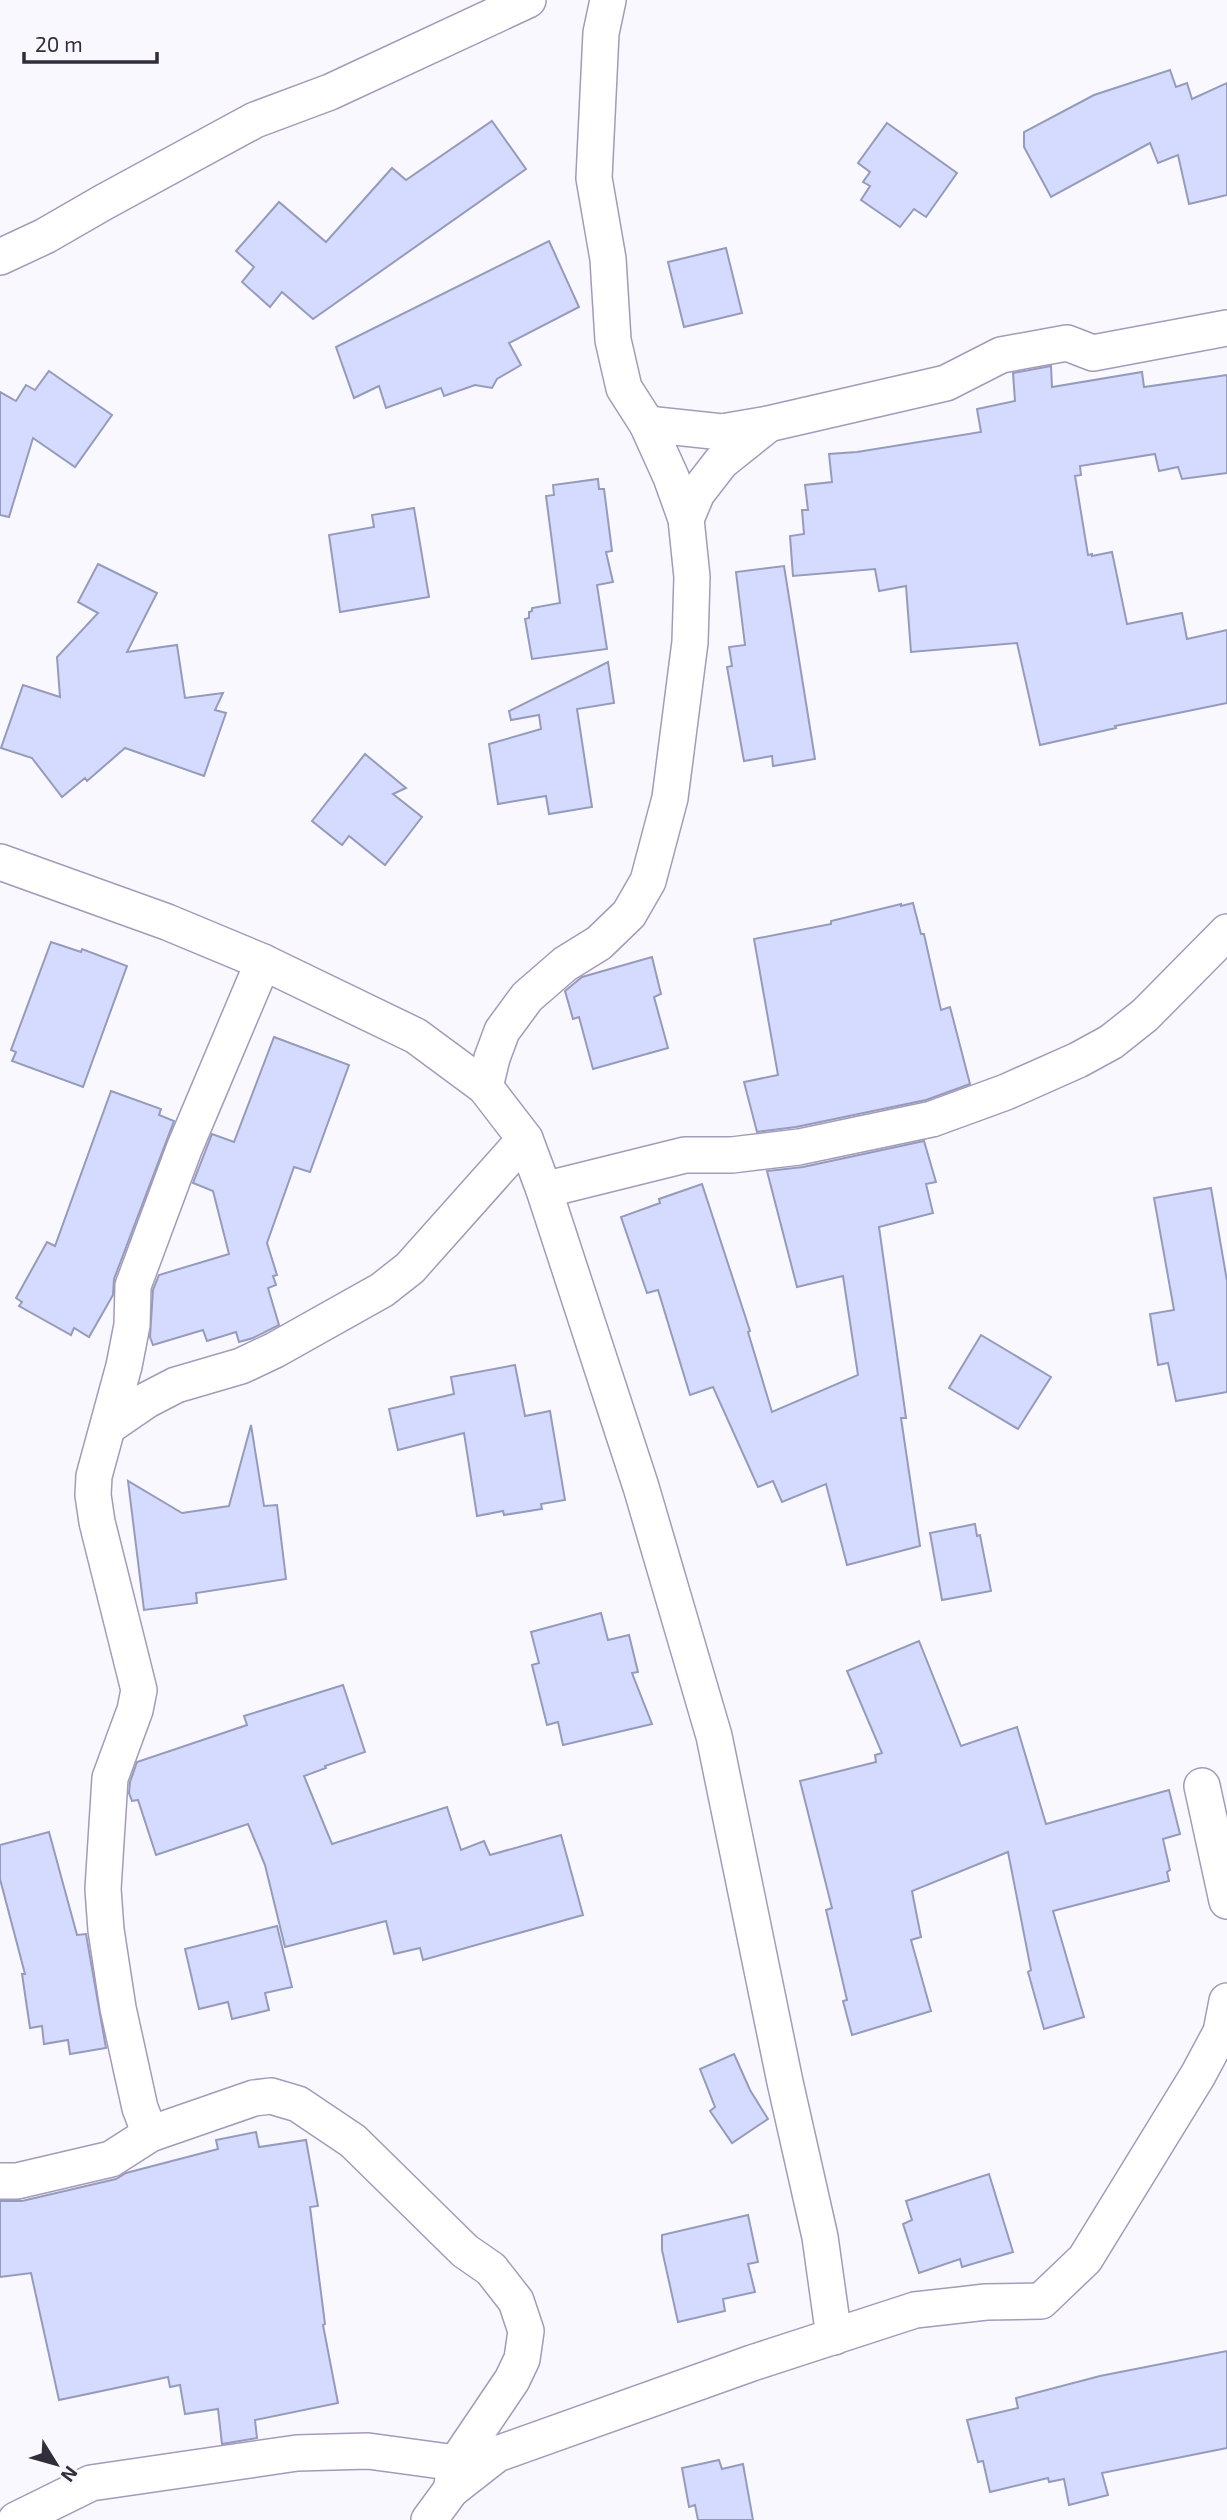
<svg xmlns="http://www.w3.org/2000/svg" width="1227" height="2520" font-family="'Exo 2',sans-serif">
<rect width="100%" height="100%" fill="#faf8ff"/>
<!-- building -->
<g fill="#d5dbfe" stroke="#959bbb" stroke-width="2">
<polygon points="1170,70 1176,87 1187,83 1192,99 1227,83 1227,195 1189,204 1178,155 1158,163 1150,143 1051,197 1024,147 1024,132 1094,95"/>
<polygon points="492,121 526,169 313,319 282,292 270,307 242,282 254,267 236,251 279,202 326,242 392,168 406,180"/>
<polygon points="887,123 957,173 926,217 914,209 900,227 861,200 870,186 863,182 870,172 858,163"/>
<polygon points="549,241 579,307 509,343 521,365 497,379 492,388 475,385 444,396 441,388 386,408 379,386 354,398 336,347"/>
<polygon points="726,248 742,313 684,327 668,262"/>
<polygon points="1051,366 1052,387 1142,372 1144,387 1227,375 1227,473 1182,479 1178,467 1159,471 1155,454 1080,466 1081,475 1075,476 1088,555 1092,554 1092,556 1112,552 1127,624 1182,613 1187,639 1227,630 1227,703 1115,726 1116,728 1040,745 1017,643 911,652 906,586 879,591 875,569 793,576 790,536 804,534 802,510 808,510 805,485 832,482 829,454 857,452 981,432 977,409 1015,401 1013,373"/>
<polygon points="49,371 112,415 75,467 33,438 9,517 0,515 0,392 16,401 26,385 35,390"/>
<polygon points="598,479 599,489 604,489 612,551 606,552 613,582 597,585 607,649 532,659 525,619 529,618 529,612 532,611 532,608 560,603 546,496 554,495 553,485"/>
<polygon points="414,508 429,597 340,612 329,535 374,527 372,515"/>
<polygon points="98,564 157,593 127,652 177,645 185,698 223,693 215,710 226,713 204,776 125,748 87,781 85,778 62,797 32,758 1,748 23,685 60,697 57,657 98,613 78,602"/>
<polygon points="784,566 815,759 773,766 772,756 744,761 727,667 732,666 729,647 745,645 736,572"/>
<polygon points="608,662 614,703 577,709 592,807 549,814 546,796 498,804 489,744 541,729 539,715 511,720 509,711"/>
<polygon points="365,754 406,788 393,794 422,817 385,865 349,836 342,845 312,821"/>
<polygon points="913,903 921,934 924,934 941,1010 950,1007 970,1084 926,1100 796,1127 757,1132 744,1082 778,1075 754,939 831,924 831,921 901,904 901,906"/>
<polygon points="51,942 81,952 82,949 127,966 83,1087 12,1061 16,1052 11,1050"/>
<polygon points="652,957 661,994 654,997 668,1048 593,1069 579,1017 573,1019 565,991 582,977"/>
<polygon points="274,1037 349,1065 310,1172 294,1167 267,1243 277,1275 273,1276 276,1285 268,1288 279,1325 253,1338 239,1342 236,1332 207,1341 203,1330 153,1345 150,1337 153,1290 159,1275 229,1254 213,1191 193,1183 212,1134 234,1142"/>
<polygon points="111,1091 161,1109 159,1115 174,1121 114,1279 113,1295 89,1337 74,1328 71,1335 19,1306 22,1302 16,1298 47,1242 55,1246"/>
<polygon points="924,1141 936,1182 926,1184 933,1213 879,1227 906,1418 901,1418 920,1546 847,1565 826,1484 782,1502 773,1481 758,1487 713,1387 690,1395 658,1290 647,1293 621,1217 660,1203 659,1199 702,1184 750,1331 748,1332 772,1412 858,1375 843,1276 797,1287 767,1171 803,1167"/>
<polygon points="1211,1188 1227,1281 1227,1392 1176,1401 1168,1363 1158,1365 1150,1314 1174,1310 1154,1198"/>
<polygon points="981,1335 1051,1377 1018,1429 949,1388"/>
<polygon points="515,1365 525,1416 550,1411 565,1500 541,1504 542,1509 504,1515 503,1511 477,1516 464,1433 398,1450 389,1409 454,1394 451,1377"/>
<polygon points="251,1425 264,1506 277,1505 286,1579 196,1593 197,1603 144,1610 128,1481 182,1513 229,1506"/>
<polygon points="975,1524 977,1536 980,1535 991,1591 942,1600 930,1533"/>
<polygon points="601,1613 608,1640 629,1635 638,1672 632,1673 652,1724 563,1745 558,1722 547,1725 532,1665 539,1663 531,1632"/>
<polygon points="919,1641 961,1746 1017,1727 1046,1824 1169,1790 1180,1834 1163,1839 1170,1870 1167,1872 1169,1881 1053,1911 1084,2017 1044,2029 1028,1972 1031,1970 1008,1852 912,1891 921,1937 911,1940 931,2011 852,2035 843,2001 847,2000 826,1910 832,1908 800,1781 876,1762 875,1755 882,1753 847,1671"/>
<polygon points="343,1685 365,1752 325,1766 326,1768 304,1776 332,1844 447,1807 461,1850 484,1841 490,1855 561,1835 583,1915 423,1960 420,1948 394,1954 386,1921 285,1947 265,1865 248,1824 156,1855 138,1800 132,1801 129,1793 130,1782 137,1762 247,1725 244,1716"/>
<polygon points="49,1832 77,1935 86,1934 106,2048 70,2054 68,2040 44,2044 42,2026 30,2028 22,1974 25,1974 0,1879 0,1845"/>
<polygon points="277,1926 292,1987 265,1993 269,2010 232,2019 228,2002 199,2009 185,1949"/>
<polygon points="734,2054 750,2090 768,2119 732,2143 710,2111 715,2107 700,2069"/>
<polygon points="256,2132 259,2147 306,2140 318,2206 310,2207 325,2324 323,2325 338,2403 255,2420 257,2438 222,2444 218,2409 185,2414 180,2385 170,2387 168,2377 59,2400 31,2273 0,2277 0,2201 22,2201 116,2179 126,2173 218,2149 216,2140"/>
<polygon points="989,2174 1013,2252 962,2267 960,2259 919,2273 903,2224 912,2220 906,2201"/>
<polygon points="748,2215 758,2262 748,2264 755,2292 723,2299 725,2311 678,2322 662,2250 662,2235"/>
<polygon points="1227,2351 1227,2448 1102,2473 1108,2495 1069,2505 1064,2479 1049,2482 1048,2478 990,2492 983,2461 978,2462 967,2420 1018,2408 1016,2398 1100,2376"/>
<polygon points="719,2460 722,2469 743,2464 753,2520 698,2520 695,2505 689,2507 682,2468"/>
</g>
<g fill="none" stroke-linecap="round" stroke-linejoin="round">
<!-- street casing -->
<g stroke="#a49aba" stroke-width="38">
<g id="street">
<polyline points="0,257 45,236 104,202 255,120 330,92 528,0"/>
<polyline points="647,424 722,432 768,424 946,383 1001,355 1067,343 1093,353 1227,328"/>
<polyline points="686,519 697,493 721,462 766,426"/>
<polyline points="0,862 167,922 263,962 416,1036 485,1087 525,1139 544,1190 641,1487 714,1736 785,2082 820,2237 834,2337"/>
<polyline points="485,1087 492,1058 502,1031 527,997 565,964 599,943 629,914 648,881 670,798 690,642 692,577 686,519 671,477 647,424 624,388 613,340 608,259 594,178 601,33 608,0"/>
<polyline points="544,1190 685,1155 732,1155 799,1147 932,1119 1006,1092 1078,1060 1111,1042 1145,1015 1227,932"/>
<polyline points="109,1426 147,1400 176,1385 241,1366 275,1350 382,1290 410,1268 525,1139"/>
<polyline points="1202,1786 1227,1901"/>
<polyline points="150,2134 140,2108 118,2008 106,1930 103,1889 110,1778 135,1710 139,1690 97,1522 93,1495 94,1476 124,1366 132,1325 133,1286 184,1149 263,962"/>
<polyline points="0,2181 17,2181 111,2159 150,2134 254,2098 271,2096 298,2104 353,2141 465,2251 491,2269 516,2301 526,2331 522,2359 512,2380 456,2463 451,2490"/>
<polyline points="16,2520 91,2483 297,2453 368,2451 456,2463"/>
<polyline points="429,2520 451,2490 497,2454 752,2363 915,2310 986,2302 1041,2301 1085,2259 1198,2075 1221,2032 1227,2001"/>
</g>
</g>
<!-- street -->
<use href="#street" stroke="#fff" stroke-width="35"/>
</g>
<!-- north arrow -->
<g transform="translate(56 2464) rotate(127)" stroke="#faf8ff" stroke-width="5" paint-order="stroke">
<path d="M0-5L12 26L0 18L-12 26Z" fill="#312d3a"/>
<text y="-10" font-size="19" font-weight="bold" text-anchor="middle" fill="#312d3a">N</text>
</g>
<!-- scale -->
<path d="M24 52v10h133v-10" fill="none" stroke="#312d3a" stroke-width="3.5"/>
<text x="35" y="52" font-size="21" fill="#312d3a" stroke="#faf8ff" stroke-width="5" paint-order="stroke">20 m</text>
</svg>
